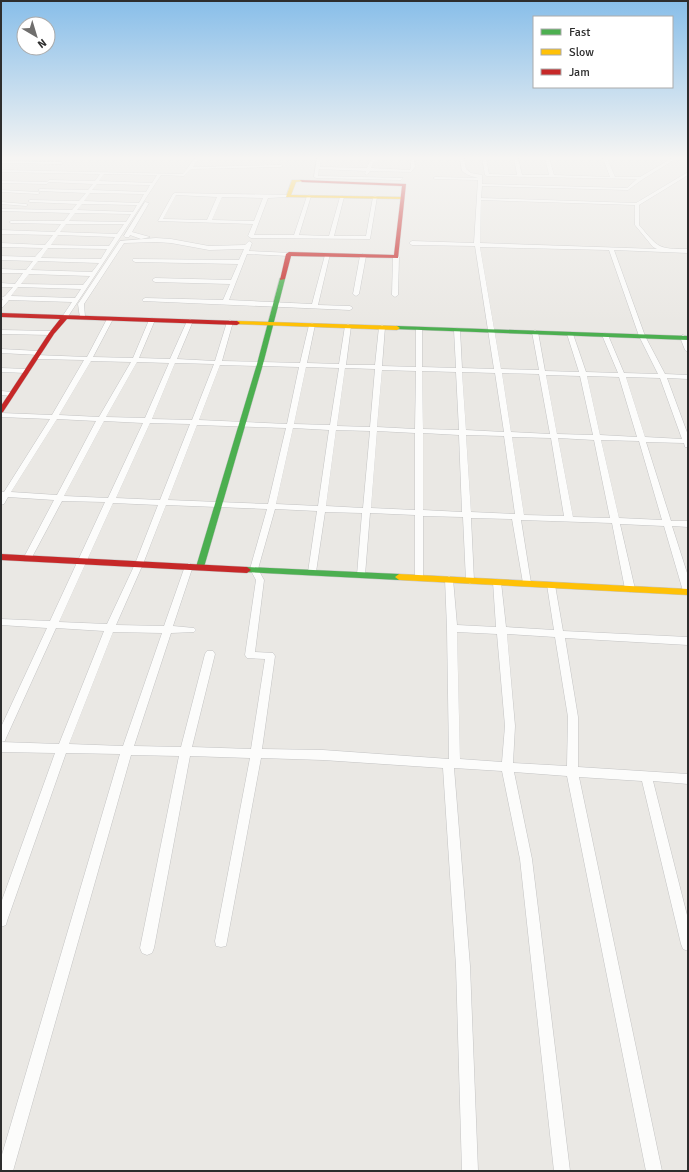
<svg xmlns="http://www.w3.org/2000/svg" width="689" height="1172" font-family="Signika,sans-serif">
<rect width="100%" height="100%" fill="#eae8e4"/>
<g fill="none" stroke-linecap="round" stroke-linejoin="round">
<!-- street casing -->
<g stroke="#c4c4c4" stroke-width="1">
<g id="street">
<path d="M195 158H199L193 167 281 165 283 166 281 167 191 169 184 176 161 175 67 318 62 317 72 302 9 300 3 307 1 308V302L3 299 1 298 5 296 13 287H1V283L15 284 23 273H1V269L26 270 33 261 1 260V256L35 257 43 248 1 247V243L45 245 53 235 1 234V230L55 232 61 224 11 223 9 222 11 221H64L70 213 1 211V209L72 210 77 204 30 202 28 201 30 200 79 201 86 193 40 191 38 190 40 189 88 190 93 184 49 182 47 184 1 183V181L47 182 49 180 95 181 100 174 1 172V170L183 174ZM104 174 157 175 152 183 99 181ZM97 184 150 185 146 192 92 190ZM90 193 144 194 139 203 84 201ZM82 204 137 205 133 212 77 210ZM75 213 131 214 126 222 69 221ZM66 224H124L117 234 60 232ZM58 235 115 237 109 246 51 245ZM48 248 107 249 101 259 41 258ZM38 261 99 263 92 272 31 270ZM29 274 90 276 83 285 21 284ZM18 287 81 289 75 298 11 296Z"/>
<path d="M317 158H321L320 167 367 168C369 162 372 158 378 158L377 161 373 163 371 168 410 170 411 167 410 158H414L415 167 411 172 370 171 367 175 365 174 366 171 319 169 318 176 403 178 401 180 316 178 314 177Z"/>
<path d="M460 158H464L466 169 471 173 482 175V184L627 188 637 179 487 176 485 175 482 158H486L489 174 517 175 514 158H518L522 175H549L545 158H549L554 175 610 177 603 158H607L615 177H640L672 158H677L643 179 628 190 482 186 481 198 636 203 688 172V175L639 205V225C659 248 657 249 688 249V253L614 250 645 336 665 374 688 375V379L667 378 688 435V447H685L684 443 646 442 671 521H688V527L672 526 688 576V594L683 591 664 526 620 524 635 589 630 592 625 589 612 523 521 520 531 583 527 586 523 583 512 519 471 518 474 581 470 584 466 581 463 517 423 516V578L419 581 415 578V515L370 513 365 575 361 578 357 575 362 513 325 512 316 572 312 575 308 572 317 511 275 509 258 569 264 580 255 652 273 653 275 656 262 749 323 750 449 759 447 628 445 579 449 576 453 579 457 625 496 627 493 582 497 579 501 582 506 627 554 630 547 585 551 582 555 585 563 631 688 637V645L565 638 578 717V767L688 774V784L653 781 688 919V951L683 949 681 944 642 781 579 777 662 1171H646L567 776 514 772 532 859 570 1171H554L520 859 502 771 454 768 470 966 478 1171H462L456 966 443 768 323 760 261 758 227 941 226 946 221 947 216 946 215 941 250 758 190 756 154 948 152 953 147 955 142 953 140 948 179 756 131 755 13 1171H1V1158L120 754 66 753 7 921 6 925 1 927V903L55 753 1 752V742L59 744 104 631 56 628 6 738 5 741 1 742V727L47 628 1 625V619L50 621 105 502 62 501 30 561H24L23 559 54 500 8 497 4 504 1 505V492H4L50 419 1 417V413L52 415 84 360 36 359 33 357 36 355 87 357 107 319 110 317 113 319 93 357 133 358 149 320 152 318 155 320 139 358 170 359 187 321 190 319 193 321 177 359 215 361 227 322 230 320 233 322 222 361 300 363 309 325 312 323 315 325 307 363 339 364 345 326 348 324 351 326 346 365H375L379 327 382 325 385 327 382 366 416 367V329L419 327 422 329V367L456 368 454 330 457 328 460 330 462 368 494 369 475 246 412 245 409 243 412 241 474 243 478 180 435 179 433 178 435 177 478 178 468 175 462 171ZM481 200 635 205V225L653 247 657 249 480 243ZM480 247 609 250 639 336 658 374 624 373 608 335 605 333 602 335 618 373 586 372 573 334 570 332 567 334 579 372 545 371 538 332 535 330 532 332 539 370 501 369ZM91 361 131 362 99 417 59 415ZM137 362 169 363 145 418 106 417ZM175 363 214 364 192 420 152 419ZM220 365 299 367 287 424 199 420ZM306 367 339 368 330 425 294 424ZM345 368 375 369 370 427 337 426ZM382 370 416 371 415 429 377 427ZM422 371 456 372 459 430 423 429ZM462 372 495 373 504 432 466 430ZM502 373 539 374 550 434 511 432ZM546 375 580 376 593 435 557 434ZM587 376 619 377 637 437 600 435ZM626 377 660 378 682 439 645 437ZM57 419 96 421 57 495 11 492ZM104 421 143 423 108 498 64 496ZM150 423 190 424 160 500 116 498ZM197 425 286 428 268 504 168 500ZM293 428 329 430 318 506 276 504ZM336 430 370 431 363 508 326 506ZM377 431 415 433V510L371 508ZM423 433 459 435 462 512 423 510ZM466 435 504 436 515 514 471 512ZM512 437 551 438 564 516 524 515ZM558 438 594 440 610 518 573 517ZM601 440 639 441 662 520 619 518ZM113 503 158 505 135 564 107 624 59 622ZM166 505 267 509 250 569 256 580 245 655 247 658 265 659 251 749 192 747 215 654 213 651H207L205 654 181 747 134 746 171 633 194 632 196 630 194 628 173 626 193 566 189 563 185 566 164 626 116 625 143 564ZM113 632 162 633 123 746 69 744ZM457 632 497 634 505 726 502 762 460 759ZM507 634 555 637 568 717 567 766 513 763 515 726Z"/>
<polygon points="1,161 61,162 63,163 61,164 1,163"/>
<polygon points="1,190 38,192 40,193 38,194 1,192"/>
<path d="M175 193 290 195 288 197 268 198 254 235H294L307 196 309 195 311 196 299 235 329 236 340 197 342 196 344 197 334 236H366L373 197 375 196 377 197 370 239 251 238 248 236 253 224 158 221 173 194ZM176 195 217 197 207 220 163 219ZM222 197 263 198 254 221 212 220Z"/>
<polygon points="1,202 26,204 28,205 26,206 1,204"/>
<polygon points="145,202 149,203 132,232 150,237 141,239 130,235 129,237 125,237 124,236"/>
<polygon points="156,238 171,239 209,246 245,245 249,241 252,243 249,251 291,253 292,254 289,256 247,254 229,300 312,304 325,255 330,254 318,305 350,306 353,308 350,310 143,301 142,300 145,298 223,300 230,284 155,282 152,280 155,278 231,280 238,264 135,262 132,260 133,259 239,260 244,249 209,250 171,243 156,242 124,243 84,304 85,317 80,318 78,304 120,241"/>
<polygon points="363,254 366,256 359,294 356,296 353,294 360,256"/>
<polygon points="396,255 399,257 398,295 395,297 392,295 393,257"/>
<polygon points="1,330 52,331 55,333 52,335 1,334"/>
<polygon points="683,335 685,336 688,342 688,352 685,350 680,337"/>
<polygon points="1,349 39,351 42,353 39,355 1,353"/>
<polygon points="1,368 27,369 30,371 27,373 1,372"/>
<polygon points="1,391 12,392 15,394 12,396 1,395"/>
</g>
</g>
<!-- fast casing -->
<g stroke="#c4c4c4" stroke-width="1">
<g id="fast">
<polygon points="280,278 285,279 263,364 204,567 200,570 196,567 257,364"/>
<polygon points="397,326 688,336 688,340 395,329 394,328"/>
<polygon points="247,567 399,574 403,577 399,580 244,572 243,570 244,568"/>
</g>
</g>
<!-- slow casing -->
<g stroke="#c4c4c4" stroke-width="1">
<g id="slow">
<polygon points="292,180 302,180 304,181 296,182 291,195 402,197 404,198 402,199 286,197"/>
<polygon points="237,321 397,326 400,328 397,330 235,324 235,322"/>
<polygon points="399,574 688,589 688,595 399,580 395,577"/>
</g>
</g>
<!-- jam casing -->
<g stroke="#c4c4c4" stroke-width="1">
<g id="jam">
<polygon points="300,180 406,184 398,258 291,256 285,279 280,280 286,254 289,252 394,255 402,186 302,182"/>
<polygon points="1,313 237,321 240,323 237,325 67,319 54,334 3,412 1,413 1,406 49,333 60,319 1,317"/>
<polygon points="1,554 247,567 251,570 247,573 1,560"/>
</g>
</g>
<!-- street -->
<use href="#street" fill="#fcfcfb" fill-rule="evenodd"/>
<!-- fast -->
<use href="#fast" fill="#4caf50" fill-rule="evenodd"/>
<!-- slow -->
<use href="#slow" fill="#ffc107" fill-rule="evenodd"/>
<!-- jam -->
<use href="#jam" fill="#c62828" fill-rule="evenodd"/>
</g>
<!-- sky -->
<linearGradient id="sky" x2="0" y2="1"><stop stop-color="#88bee9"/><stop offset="0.49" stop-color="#f6f5f3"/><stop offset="1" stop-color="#f6f5f3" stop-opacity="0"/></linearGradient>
<rect width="689" height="322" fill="url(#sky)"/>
<!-- border -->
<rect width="689" height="1172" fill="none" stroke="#2d2d2d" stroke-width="4"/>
<!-- legend -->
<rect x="533" y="16" width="140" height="72" fill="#ffffff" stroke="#ababab"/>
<rect x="541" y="29" width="20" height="6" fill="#4caf50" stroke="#ababab"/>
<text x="569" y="36" font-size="12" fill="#2d2d2d">Fast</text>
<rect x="541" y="49" width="20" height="6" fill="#ffc107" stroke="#ababab"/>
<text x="569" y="56" font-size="12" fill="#2d2d2d">Slow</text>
<rect x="541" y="69" width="20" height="6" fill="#c62828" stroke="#ababab"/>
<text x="569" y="76" font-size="12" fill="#2d2d2d">Jam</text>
<!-- north arrow -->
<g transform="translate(36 36) rotate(142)"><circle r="19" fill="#ffffff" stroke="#ababab"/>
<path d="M0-3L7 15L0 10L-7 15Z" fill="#6f6e6d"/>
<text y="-6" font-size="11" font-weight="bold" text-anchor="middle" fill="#2d2d2d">N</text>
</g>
</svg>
